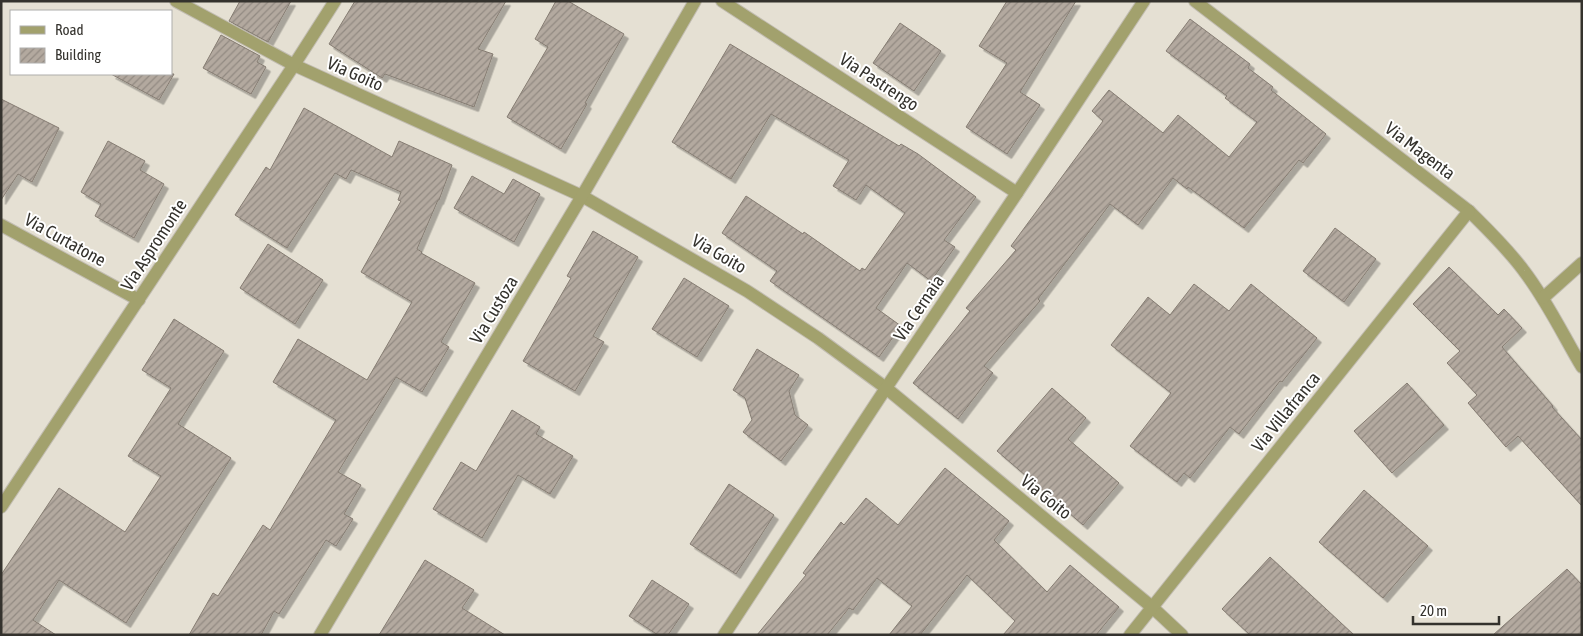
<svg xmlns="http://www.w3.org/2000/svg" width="1583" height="636" font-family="'Asap Condensed',sans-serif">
<defs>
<pattern id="building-hatch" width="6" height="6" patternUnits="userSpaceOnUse" patternTransform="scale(1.25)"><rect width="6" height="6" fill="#b3a99f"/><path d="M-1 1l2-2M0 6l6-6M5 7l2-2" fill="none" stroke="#928a82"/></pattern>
<filter id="shadow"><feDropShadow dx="4.5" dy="4.5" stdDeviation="0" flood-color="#0004"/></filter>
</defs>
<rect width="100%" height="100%" fill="#e5e0d3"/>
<!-- building -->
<g fill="url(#building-hatch)" stroke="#857c72" filter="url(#shadow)">
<polygon points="240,1 291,1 268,42 229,21"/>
<polygon points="355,1 506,1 478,49 493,54 474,107 385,74 382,78 329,44"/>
<polygon points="556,1 568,1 624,34 585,103 587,104 561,149 507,117 548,47 535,39"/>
<polygon points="1007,1 1076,1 1020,92 1040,105 1007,154 966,127 1007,63 979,46"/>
<polygon points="1190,19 1250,64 1248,68 1273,87 1271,90 1326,134 1303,163 1299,160 1244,228 1188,187 1187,189 1173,178 1138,225 1110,204 1038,299 1040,301 984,366 993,373 958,419 913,383 970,311 966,308 1016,250 1011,246 1103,121 1092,111 1109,90 1163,133 1178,115 1229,157 1257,122 1225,98 1227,96 1166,51"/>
<polygon points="900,23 941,51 914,91 873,63"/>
<polygon points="221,35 260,56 257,62 266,67 251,94 203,68"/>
<polygon points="730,44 899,146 901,144 918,154 976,197 944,240 955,247 931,281 907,263 876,308 901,326 879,357 770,281 777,271 722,233 746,196 803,234 804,232 860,271 862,268 865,270 905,213 866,185 856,200 833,186 849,160 771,114 731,179 672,142"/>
<polygon points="111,74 174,74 159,100"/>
<polygon points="1,99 59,128 32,182 18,174 1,200"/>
<polygon points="304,108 392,157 399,141 452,165 439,200 438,200 417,249 422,252 421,253 475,283 441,342 449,347 422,392 396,377 338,472 361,485 344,514 353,519 336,546 326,540 279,614 274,611 261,635 189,635 213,593 218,596 263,525 270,530 336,420 273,382 298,339 367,380 412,302 361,272 401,201 398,200 401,192 351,170 346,179 335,173 287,248 235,215 266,167 270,170"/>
<polygon points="108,141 145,161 140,170 164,184 134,238 95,216 101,204 81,192"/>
<polygon points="472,176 504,194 513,179 540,194 514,242 454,208"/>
<polygon points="1335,228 1376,259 1344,302 1303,271"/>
<polygon points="593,231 638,257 593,336 604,342 575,391 523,361 571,278 567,276"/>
<polygon points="268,244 323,280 295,324 240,288"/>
<polygon points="1449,267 1498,315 1504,309 1522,328 1502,347 1553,406 1552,407 1582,440 1582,506 1518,436 1506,447 1468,403 1477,395 1447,363 1460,351 1413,304"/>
<polygon points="684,278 729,306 697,357 652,329"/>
<polygon points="1194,284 1229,311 1251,284 1317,338 1282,382 1280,381 1239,434 1230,427 1190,478 1184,473 1177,482 1130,446 1171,393 1111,345 1148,297 1170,315"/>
<polygon points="174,319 224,351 178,424 231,458 126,623 59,580 33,620 56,635 1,635 1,575 59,488 125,532 161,476 128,456 171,388 142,370"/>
<polygon points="757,349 799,375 789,391 795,415 808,425 781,461 743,432 752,420 745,398 733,390"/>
<polygon points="1407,383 1444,425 1392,473 1354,431"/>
<polygon points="1052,388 1086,418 1068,439 1119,483 1083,525 997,451"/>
<polygon points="512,410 540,427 536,434 573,456 550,494 518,475 482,538 433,509 461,462 476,471"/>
<polygon points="945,468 1009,521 994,540 1047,592 1070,565 1119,607 1096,635 1003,635 1015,621 967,575 920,635 889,635 912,606 877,578 853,610 849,608 827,635 757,635 806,575 803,573 841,522 844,525 866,498 898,525"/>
<polygon points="729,484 774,515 736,574 690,544"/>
<polygon points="1364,490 1428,546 1383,598 1319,542"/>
<polygon points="1270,557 1354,635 1250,635 1222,609"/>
<polygon points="425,560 474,590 462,608 505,635 379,635"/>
<polygon points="1567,569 1582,585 1582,635 1493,635"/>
<polygon points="652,580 689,604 668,635 658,635 629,616"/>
</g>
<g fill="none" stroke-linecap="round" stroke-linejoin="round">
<!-- minor casing -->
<g stroke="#c2bdb2" stroke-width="14">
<g id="minor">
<polyline points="176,1 294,65 582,196 747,291 818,338 886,388 1152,607 1182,635"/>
<polyline points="722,1 1017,193"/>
<path d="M1195 1 1469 211C1488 230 1508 249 1524 271 1547 301 1563 335 1582 367"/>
<polyline points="1,225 139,300"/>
<polyline points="1543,298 1582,263"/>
<polyline points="1,507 294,65 335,1"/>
<polyline points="320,635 582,196 695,1"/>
<polyline points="724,635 886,388 1017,193 1144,1"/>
<polyline points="1130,635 1469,211"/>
</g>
</g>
<!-- minor -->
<use href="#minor" stroke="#a2a16d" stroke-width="12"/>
</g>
<g text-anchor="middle" stroke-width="4" stroke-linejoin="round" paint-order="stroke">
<!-- street labels -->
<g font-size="18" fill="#34322d" stroke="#fff">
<text transform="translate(355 74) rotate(24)" y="6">Via Goito</text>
<text transform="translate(879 82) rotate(33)" y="6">Via Pastrengo</text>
<text transform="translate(1420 151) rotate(37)" y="6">Via Magenta</text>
<text transform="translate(65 240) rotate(29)" y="6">Via Curtatone</text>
<text transform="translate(154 245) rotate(-57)" y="6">Via Aspromonte</text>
<text transform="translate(719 254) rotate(30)" y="6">Via Goito</text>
<text transform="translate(919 308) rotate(-56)" y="6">Via Cernaia</text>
<text transform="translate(494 310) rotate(-59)" y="6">Via Custoza</text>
<text transform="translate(1286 412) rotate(-51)" y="6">Via Villafranca</text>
<text transform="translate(1046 497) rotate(39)" y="6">Via Goito</text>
</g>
</g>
<!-- border -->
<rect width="1583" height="636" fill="none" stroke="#34322d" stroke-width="5"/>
<!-- legend -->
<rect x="10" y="10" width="162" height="65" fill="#ffffff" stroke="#aeadab"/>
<rect x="20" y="26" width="25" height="8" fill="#a2a16d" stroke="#aeadab"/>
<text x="55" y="35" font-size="15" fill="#34322d">Road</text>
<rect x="20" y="48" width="25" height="15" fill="url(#building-hatch)" stroke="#aeadab"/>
<text x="55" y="60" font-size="15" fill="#34322d">Building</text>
<!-- scale -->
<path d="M1413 616v8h86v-8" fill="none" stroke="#34322d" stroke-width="2.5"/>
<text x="1420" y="616" font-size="15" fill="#34322d" stroke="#ffffff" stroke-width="4" paint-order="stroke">20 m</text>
</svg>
